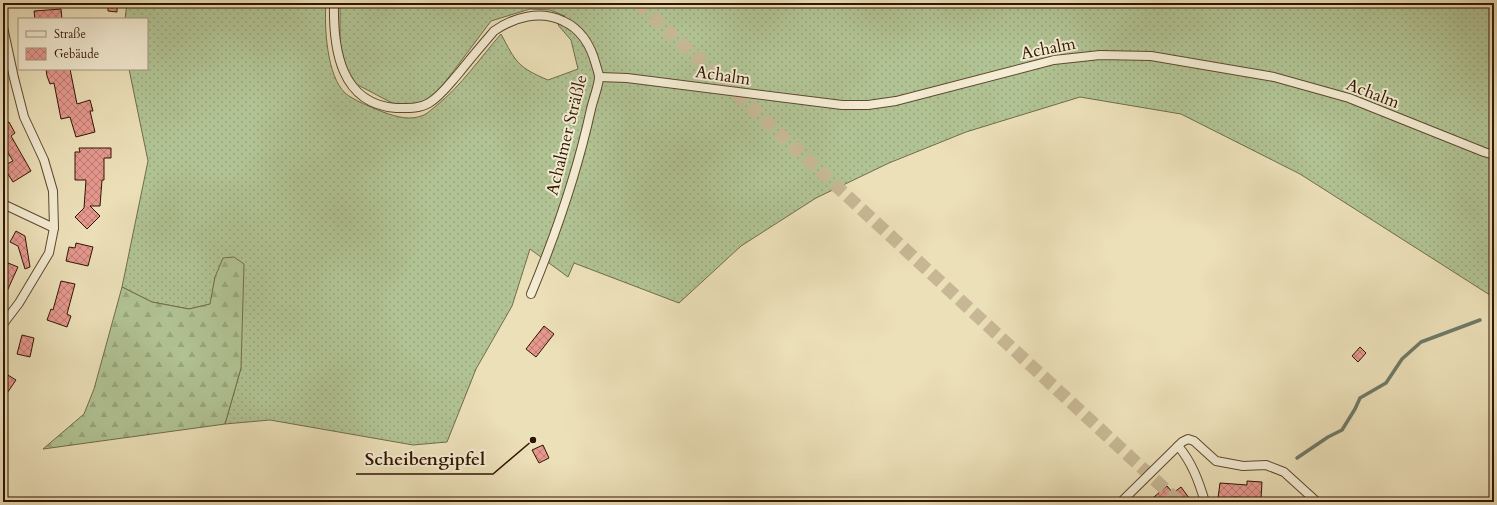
<svg xmlns="http://www.w3.org/2000/svg" width="1497" height="505" font-family="Cardo,serif">
<defs>
<pattern id="grass-dots" width="8" height="8" patternUnits="userSpaceOnUse"><rect width="8" height="8" fill="#b1c394"/><path d="M2 2h.1M6 6h.1" fill="none" stroke="#99a77e" stroke-width="1.8" stroke-linecap="round"/></pattern>
<pattern id="forest-firs" width="22" height="20" patternUnits="userSpaceOnUse"><rect width="22" height="20" fill="#b1c394"/><path d="M5 1l3.5 6h-7zM16 11l3.5 6h-7z" fill="#99a77e"/></pattern>
<pattern id="building-cross-hatch" width="8" height="8" patternUnits="userSpaceOnUse"><rect width="8" height="8" fill="#e6988f"/><path d="M0 0l8 8M0 8l8-8" fill="none" stroke="#bb7b72"/></pattern>
</defs>
<rect width="100%" height="100%" fill="#ece0b9"/>
<filter id="stains"><feTurbulence type="fractalNoise" baseFrequency=".005" numOctaves="4"/><feColorMatrix values="0 0 0 0 .2 0 0 0 0 .09 0 0 0 0 .02 0 0 0 .5 -.17"/></filter>
<radialGradient id="worn" r=".72"><stop offset=".6" stop-color="#630" stop-opacity="0"/><stop offset="1" stop-color="#630" stop-opacity=".3"/></radialGradient>
<!-- grass -->
<path fill="url(#grass-dots)" stroke="#716c4a" d="M127 3H326C324 27 327 76 345 93 353 100 373 108 383 112 397 117 410 121 424 115 428 113 432 109 436 106 461 86 480 58 501 34 516 62 517 67 548 80L578 69 571 40 558 25 565 16 550 10 530 9 491 21 443 85 427 101 409 105 392 103 356 84 346 68 340 43V3H1494V318H1493V297L1300 174 1181 114 1080 97 966 132 889 163 816 198 741 246 679 303 574 263 568 277 530 249 512 306 476 369 447 442 413 445 270 420 225 424 241 368 215 277 211 304 189 309 152 302 122 287 148 161 129 69H147V19H125Z"/>
<!-- forest -->
<polygon fill="url(#forest-firs)" stroke="#716c4a" points="234,257 244,264 241,368 225,424 43,449 84,414 94,389 122,287 152,302 189,309 210,304 215,277 223,258"/>
<g fill="none" stroke-linecap="round" stroke-linejoin="round">
<!-- stream -->
<polyline stroke="#6f7a68" stroke-width="3.5" points="1297,458 1328,437 1342,430 1355,409 1360,398 1386,383 1402,359 1421,342 1480,320"/>
</g>
<!-- building -->
<g fill="url(#building-cross-hatch)" stroke="#311500">
<polygon points="108,3 117,3 117,12 108,11"/>
<polygon points="61,9 62,19 35,19 34,11"/>
<polygon points="46,69 70,69 77,104 90,100 93,111 90,111 95,132 76,137 70,117 61,119 54,83 50,84 47,76"/>
<polygon points="9,122 15,133 11,136 31,171 13,182 3,166 13,161 3,145 3,123 4,125"/>
<polygon points="79,148 111,148 111,158 104,158 104,180 102,180 100,206 90,206 100,216 87,229 75,217 84,208 86,180 75,180 75,152 80,152"/>
<polygon points="16,231 25,236 30,267 25,269 18,246 10,242"/>
<polygon points="76,243 93,247 88,266 66,261 69,247 75,248"/>
<polygon points="3,261 18,267 3,300"/>
<polygon points="61,281 75,284 67,314 71,316 67,327 47,320 51,309 53,310"/>
<polygon points="544,326 554,334 536,357 526,349"/>
<polygon points="22,335 34,338 30,357 17,354"/>
<polygon points="1360,347 1366,353 1358,362 1352,356"/>
<polygon points="3,372 16,380 3,399"/>
<polygon points="543,445 549,458 539,463 532,450"/>
<polygon points="1247,481 1262,482 1261,499 1234,497 1234,499 1218,498 1220,483 1247,485"/>
<polygon points="1167,486 1173,493 1181,487 1192,502 1148,502"/>
</g>
<g fill="none" stroke-linecap="round" stroke-linejoin="round">
<!-- primary-tunnel -->
<polyline stroke="#c7b794" stroke-width="13" stroke-dasharray="13 6" stroke-linecap="butt" points="638,3 1179,502"/>
<!-- street casing -->
<g stroke="#60482e" stroke-width="10">
<g id="street">
<path d="M334 3C333 48 340 104 396 108 407 108 419 109 429 103 441 96 450 83 459 73 470 59 482 45 494 31 514 17 540 10 563 21 581 29 591 46 596 65 597 69 599 73 599 77 599 85 593 100 591 109 577 173 556 234 531 294"/>
<polyline points="3,27 14,78 24,117 44,160 53,191 54,228 49,253 19,303 3,324"/>
<polyline points="599,77 627,78 842,105 868,105 896,101 1054,60 1100,55 1151,56 1274,77 1349,98 1484,152 1494,155"/>
<polyline points="3,204 54,228"/>
<path d="M1178 446C1192 462 1199 482 1205 502"/>
<polyline points="1121,502 1182,442 1188,439 1194,441 1216,461 1243,466 1266,465 1284,472 1317,502"/>
</g>
</g>
<!-- street -->
<use href="#street" stroke="#f3ebd2" stroke-width="8"/>
</g>
<g text-anchor="middle" stroke-width="4" stroke-linejoin="round" paint-order="stroke">
<!-- street labels -->
<g font-size="17" fill="#311500" stroke="#f3ebd2">
<text transform="translate(1048 48) rotate(-11)" y="6">Achalm</text>
<text transform="translate(723 75) rotate(8)" y="6">Achalm</text>
<text transform="translate(1373 93) rotate(21)" y="6">Achalm</text>
<text transform="translate(566 135) rotate(-76)" y="6">Achalmer Sträßle</text>
</g>
</g>
<!-- callouts -->
<path fill="none" stroke="#311500" stroke-width="1.5" d="M533 440L493 474H356"/>
<circle fill="#311500" stroke="#f3ebd2" stroke-width="1.5" cx="533" cy="440" r="4"/>
<g font-size="18" text-anchor="middle" font-weight="bold" fill="#311500" stroke="#f3ebd2" stroke-width="4" stroke-linejoin="round" paint-order="stroke">
<text x="425" y="465">Scheibengipfel</text>
</g>
<!-- margin -->
<rect width="1497" height="505" fill="none" stroke="#ece0b9" stroke-width="16"/>
<rect x="4" y="4" width="1489" height="497" fill="none" stroke="#311500" stroke-width="2"/>
<rect x="8" y="8" width="1481" height="489" fill="none" stroke="#311500"/>
<!-- legend -->
<rect x="18" y="18" width="130" height="52" fill="#f3ebd2" stroke="#a5957e"/>
<rect x="26" y="31" width="20" height="6" fill="#f3ebd2" stroke="#a5957e"/>
<text x="54" y="38" font-size="12" fill="#311500">Straße</text>
<rect x="26" y="48" width="20" height="12" fill="url(#building-cross-hatch)" stroke="#a5957e"/>
<text x="54" y="58" font-size="12" fill="#311500">Gebäude</text>
<rect width="100%" height="100%" filter="url(#stains)"/>
<rect width="100%" height="100%" fill="url(#worn)"/>
</svg>
